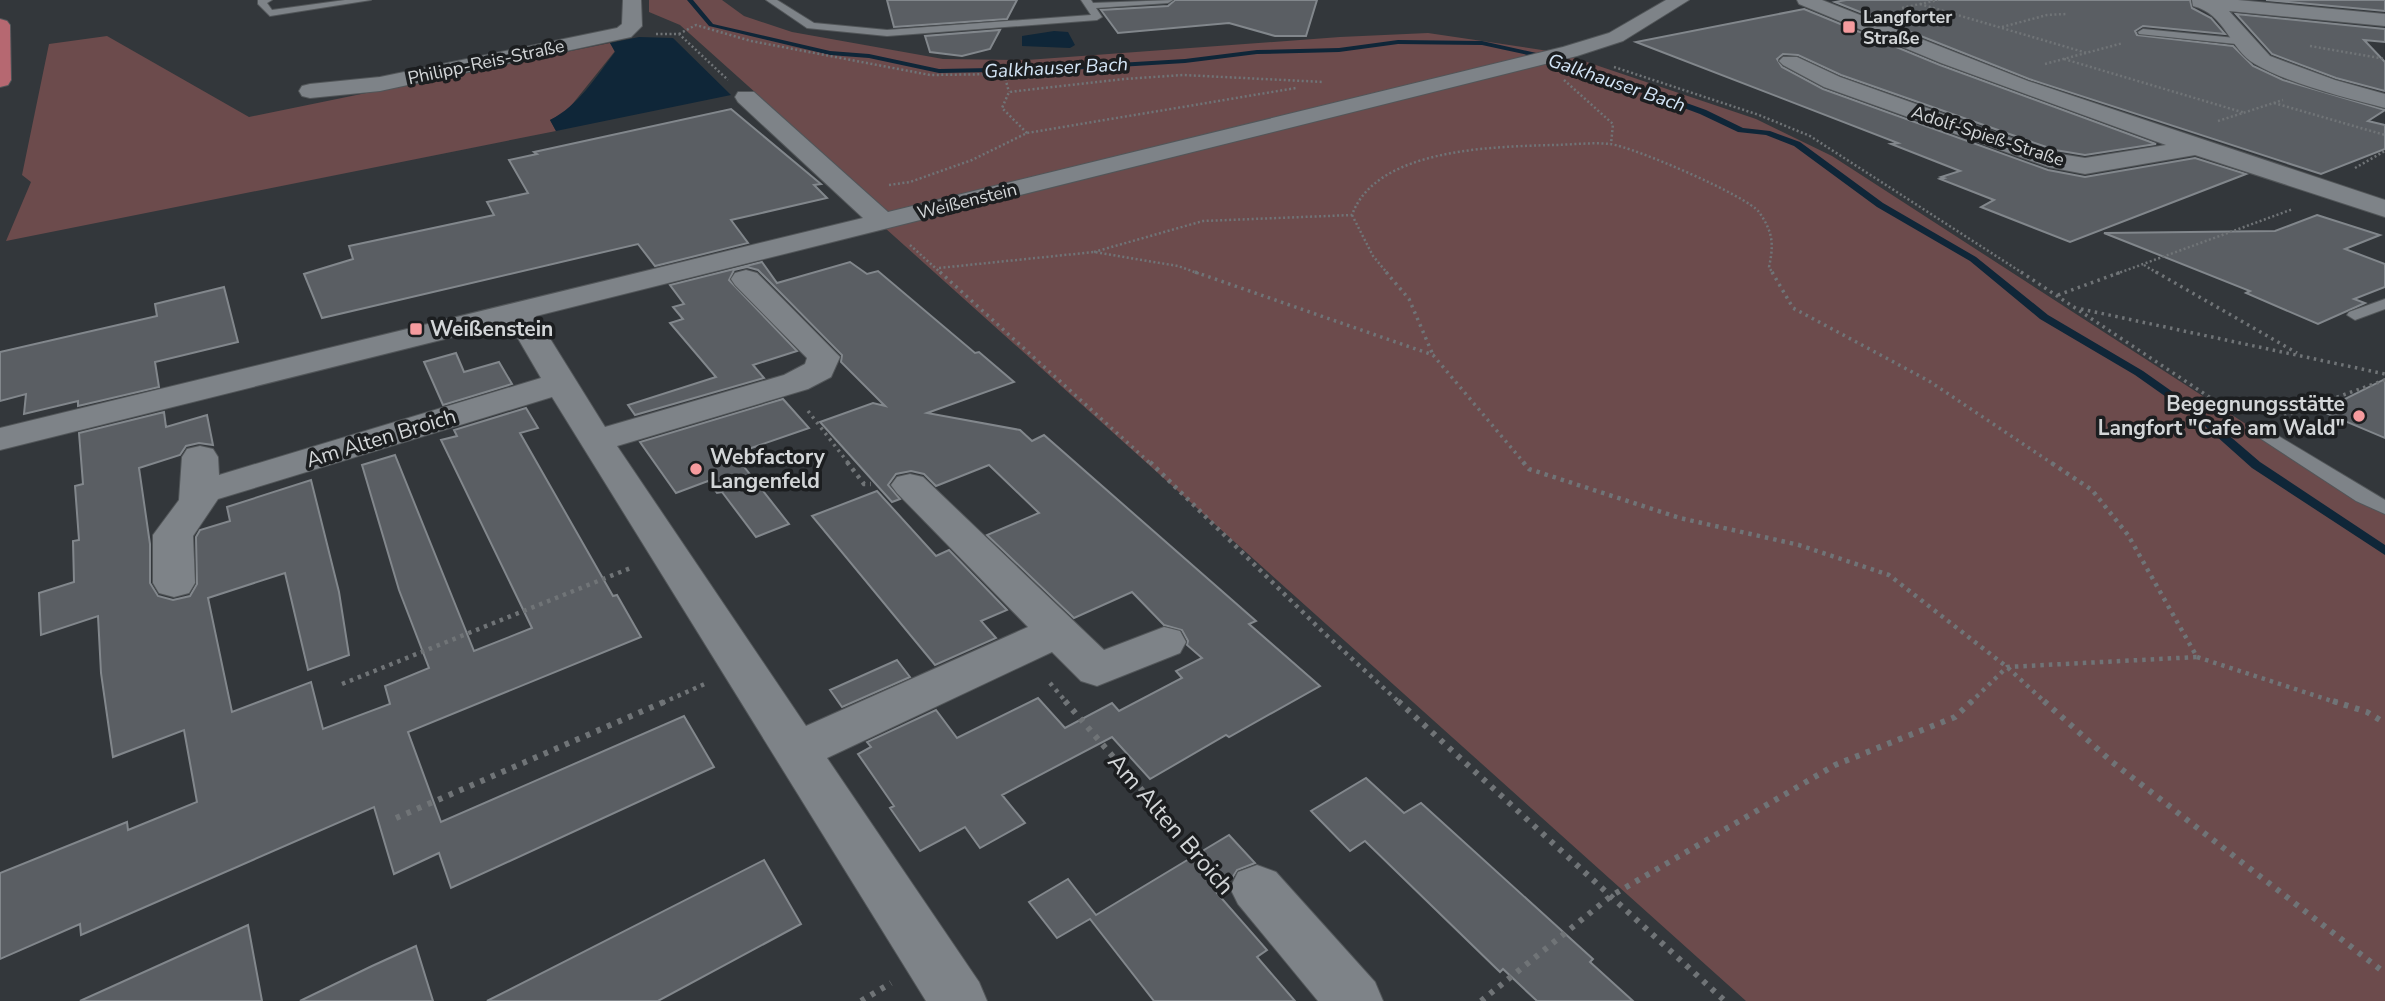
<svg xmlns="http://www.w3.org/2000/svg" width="2385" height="1001" font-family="'Nunito Sans',sans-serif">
<rect width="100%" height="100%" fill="#33373b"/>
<!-- green -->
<g fill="#6c4b4c">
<polygon points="649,0 722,0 744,16 792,32 943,59 1027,60 1340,37 1428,33 1542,50 1572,57 1756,119 1832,156 2385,514 2385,1001 1746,1001 885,228 902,224 680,25 649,12"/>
<polygon points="107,36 249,117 610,43 615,51 566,112 550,120 556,131 6,241 31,182 22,175 49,44"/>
</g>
<!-- water -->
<g fill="#0f2638">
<polygon points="1054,31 1068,32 1075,45 1070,48 1022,46 1022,36"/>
<path d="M639 37 673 38 731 95 556 131 550 120C578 106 596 77 615 52L610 43Z"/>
</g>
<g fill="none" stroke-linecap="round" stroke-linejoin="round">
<!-- stream -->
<polygon fill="#0f2638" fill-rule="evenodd" points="687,0 693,0 713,24 830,51 869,54 939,69 1052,67 1185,59 1257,50 1339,48 1398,40 1482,41 1564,59 1706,110 1743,128 1770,131 1800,142 1883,203 1976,257 2048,315 2143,371 2204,414 2260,462 2385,545 2385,555 2252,468 2196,418 2135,375 2040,319 1970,261 1877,207 1794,146 1766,135 1738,132 1700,114 1560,62 1482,45 1398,44 1339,52 1257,54 1185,63 1052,71 939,73 869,58 830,55 709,26"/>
</g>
<!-- building -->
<g fill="#5a5e63" stroke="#82878c" stroke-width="2">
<polygon points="887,0 1017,0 1007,19 894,27"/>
<polygon points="1175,0 1317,0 1306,36 1275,36 1229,23 1118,33 1101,10 1168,6"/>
<polygon points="1846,0 2190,0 2192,8 2211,18 2225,34 2143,26 2135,31 2137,35 2233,46 2253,66 2283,80 2385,110 2368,121 2385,125 2385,149 2321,174 2029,79 1835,2"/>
<polygon points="2266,0 2385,0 2385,11"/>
<polygon points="1804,9 1940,65 2156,144 2085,155 2055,150 1841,75 1798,55 1783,54 1777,59 1782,67 1823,89 2048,170 2085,177 2195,158 2246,174 2070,242 1981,207 1994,200 1940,179 1944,178 1941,177 1960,171 1891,144 1898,143 1636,42"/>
<polygon points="2236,14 2385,29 2385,42 2364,40 2385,62 2385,91 2336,78 2272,54"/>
<polygon points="1000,30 990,49 962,56 930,52 925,36"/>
<polygon points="731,109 821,184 814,185 827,198 731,220 748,243 655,266 638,244 322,318 304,274 353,259 349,246 494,215 487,202 528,193 509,160 537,154 534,152"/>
<polygon points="2317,215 2380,235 2345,249 2385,264 2385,287 2354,299 2365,303 2318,324 2246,293 2250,291 2104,233 2275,231"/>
<polygon points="762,262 777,283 850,262 867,274 878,271 975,353 979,352 1014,382 927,413 1020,430 1032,441 1044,435 1256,621 1249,624 1320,686 1229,737 1226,735 1150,779 1112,737 1002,795 1025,823 980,848 965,827 920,851 890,808 894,806 858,754 871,747 867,742 936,710 957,738 1038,698 1065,728 1112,703 1119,711 1182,678 1176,671 1202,658 1187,645 1188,641 1182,630 1164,625 1132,592 1074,618 987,535 1039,513 989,465 936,486 924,474 911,471 896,474 888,485 900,499 892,502 820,422 873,403 885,406 841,362 842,355 758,270 747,267 734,270 729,280 797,351 753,365 764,378 635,415 628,405 716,377 670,323 683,319 673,307 684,304 670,285"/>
<polygon points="224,287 238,342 155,362 159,387 78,406 78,401 24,414 26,394 0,401 0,352 157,316 155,304"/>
<polygon points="456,353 464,372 499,362 512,384 443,405 424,362"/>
<polygon points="2385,379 2385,438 2321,411"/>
<polygon points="783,399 809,428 734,454 789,524 756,537 722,492 717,493 708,481 676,493 640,442"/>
<polygon points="526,408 538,428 520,433 613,596 617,595 641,637 408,732 441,822 684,716 714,767 451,888 439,853 394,874 374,807 81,935 80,924 0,959 0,873 127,822 128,830 197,802 184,730 113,757 101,673 98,616 41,635 39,593 74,582 73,541 79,540 75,486 83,484 79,433 164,412 166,427 207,415 213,445 199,443 186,446 180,455 139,468 150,544 150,583 158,596 173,600 190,596 197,584 196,537 200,530 230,521 227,507 311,480 339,592 349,655 308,670 285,573 208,598 232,712 311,682 323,729 390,704 385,686 429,668 399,590 362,465 395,455 474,651 532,628 441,440 457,436 454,430"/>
<polygon points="877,491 936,556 949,550 1007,610 981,621 996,638 935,665 812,516"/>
<polygon points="897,660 910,677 842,707 830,690"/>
<polygon points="1366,778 1404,813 1421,803 1593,959 1590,962 1633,1001 1537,1001 1503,969 1500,972 1365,841 1350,851 1311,811"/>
<polygon points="1229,835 1255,863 1237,870 1229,883 1216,892 1267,950 1257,957 1295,1001 1154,1001 1090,919 1057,938 1029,902 1068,879 1096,915"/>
<polygon points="764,860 801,924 658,1001 487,1001"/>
<polygon points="248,925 262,1001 80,1001"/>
<polygon points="416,946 433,1001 300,1001 372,966"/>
</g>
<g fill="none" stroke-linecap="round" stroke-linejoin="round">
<!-- service casing -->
<g stroke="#525659" stroke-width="2">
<g id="service">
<polygon points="258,0 272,0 267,3 272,10 345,0 371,0 270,16 258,4"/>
<polygon points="766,0 777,0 814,23 887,30 1091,15 1081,0 1091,0 1093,3 1173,0 1168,3 1096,8 1102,17 1097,20 887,36 807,28"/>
<polygon points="2143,29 2246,39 2251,42 2246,45 2139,34 2138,32"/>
<polygon points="2385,299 2385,309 2355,320 2347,315 2349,312"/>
<polygon points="2255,422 2385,500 2385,514 2356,501 2249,431 2246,427"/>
</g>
</g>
<!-- minor casing -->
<g stroke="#525659" stroke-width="2">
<g id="minor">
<polygon points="623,0 641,0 642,26 631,37 380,91 310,98 302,96 299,91 302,86 310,84 380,77 617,28 622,24"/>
<polygon points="1666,0 1689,0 1623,41 1577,56 536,316 605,427 784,375 805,364 807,358 735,285 731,279 735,273 746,270 757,273 840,357 831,377 808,389 617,446 806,726 1028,627 897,493 891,485 897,477 910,474 923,477 1104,650 1164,627 1180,631 1186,642 1180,653 1097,686 1081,681 1052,652 827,758 979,982 987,1001 926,1001 552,397 218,499 193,536 195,583 189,593 174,597 159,593 153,583 153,535 179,500 182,457 187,449 200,446 213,449 218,457 219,475 541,378 509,323 0,450 0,428 863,218 738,102 735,97 738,92 754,92 888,212 1563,47 1609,33"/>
<polygon points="1797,0 1822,0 2028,81 2385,200 2385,217 2195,155 2085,174 2048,167 1824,87 1783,65 1779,61 1783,57 1797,57 1840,77 2054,153 2085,158 2166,145 1941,63 1799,4"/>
<path d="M2192 0H2238L2385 14V26L2229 11 2270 56 2335 80 2385 94V108C2347 98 2289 84 2255 64 2229 49 2226 14 2193 6Z"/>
<polygon points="1257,865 1276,872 1375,982 1383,1001 1318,1001 1238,904 1230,888 1238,872"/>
</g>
</g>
<!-- primary casing -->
<g stroke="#525659" stroke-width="2">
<polygon id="primary" points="0,19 7,21 10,25 11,80 8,85 0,87"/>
</g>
<!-- path-far3 -->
<g stroke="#707477" stroke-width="2.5" stroke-dasharray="2 2.5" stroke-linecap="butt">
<polyline points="1920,4 2087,53"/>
<polyline points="1902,8 1938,0"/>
<polyline points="2002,27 2047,15 2066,14"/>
<polyline points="656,34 679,34 728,80"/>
<polyline points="679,34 696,25 751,41 930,75 1004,74 1009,92"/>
<polyline points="2310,46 2385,59"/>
<polyline points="2064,59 2245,113"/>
<polyline points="2045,64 2123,43"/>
<polyline points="1614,67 1759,115 1810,136 2024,274"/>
<polyline points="1564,80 1613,124 1611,144"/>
<polyline points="2274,103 2385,135"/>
<polyline points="2218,121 2283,100"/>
<polyline points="1027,133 1002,108 1009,92 1124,79 1183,75 1324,82"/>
<polyline points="2355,168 2385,151"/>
<polyline points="889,185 910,182 972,160 1027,133 1296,88"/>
<polyline points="1352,215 1373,256 1388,274"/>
<polyline points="910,245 942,274"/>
<path d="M1094 252 1203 221 1352 215C1376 148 1493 147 1552 145 1571 145 1591 142 1610 144 1634 147 1747 196 1759 212 1773 232 1774 244 1769 267L1773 274"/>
<polyline points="2144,265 2159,274"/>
<polyline points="939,268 1094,252 1178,266 1200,274"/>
<polyline points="2116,274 2293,209"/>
</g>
<!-- path-far2 -->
<g stroke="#707477" stroke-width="3.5" stroke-dasharray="2.5 4.5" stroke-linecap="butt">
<polyline points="940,272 1151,464"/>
<polyline points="1195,272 1433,355 1525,464"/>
<polyline points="1386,272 1409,299 1433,355"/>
<polyline points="1772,272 1793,308 1929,381 2053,464"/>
<polyline points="2021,272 2235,414"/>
<polyline points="2156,272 2297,353"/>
<polyline points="2058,295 2121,272"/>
<polyline points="2081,309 2385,374"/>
<polyline points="808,411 849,464"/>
<polyline points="2284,416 2385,380"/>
</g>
<!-- path-far1 -->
<g stroke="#707477" stroke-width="4.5" stroke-dasharray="3.5 5" stroke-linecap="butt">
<polyline points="847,462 864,484 871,484"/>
<polyline points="1150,462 1323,632 1400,703"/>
<polyline points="1523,462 1529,469 1680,518 1799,545 1889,575 2007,667 2046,703"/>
<polyline points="2197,657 2338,703"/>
<polyline points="1050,683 1067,703"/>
<polyline points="342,684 633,567"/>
<polyline points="662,703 707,683"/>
<polyline points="1970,703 2007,667 2197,657 2128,535 2092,490 2050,462"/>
</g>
<!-- path -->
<g stroke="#707477" stroke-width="6" stroke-dasharray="4.5 7" stroke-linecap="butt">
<polyline points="1065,701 1216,876"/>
<polyline points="1398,701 1725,1001"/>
<polyline points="2044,701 2111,761 2385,973"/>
<polyline points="2333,701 2367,712 2385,723"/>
<polyline points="396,818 666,701"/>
<polyline points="861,1001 891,983"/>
<polyline points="1481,1001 1611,896 1835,765 1955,717 1972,701"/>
</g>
<!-- service -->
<use href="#service" fill="#7e8388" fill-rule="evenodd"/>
<!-- minor -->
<use href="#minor" fill="#7e8388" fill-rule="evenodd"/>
<!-- primary -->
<use href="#primary" fill="#b66871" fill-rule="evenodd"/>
</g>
<!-- markers -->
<g fill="#f59b9e" stroke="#1c1e20" stroke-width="2.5">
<rect x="1842" y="20" width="14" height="14" rx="3.5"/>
<rect x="409" y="322" width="14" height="14" rx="3.5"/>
<circle cx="2359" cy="416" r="7"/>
<circle cx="696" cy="469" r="7"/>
</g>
<g text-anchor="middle" stroke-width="7" stroke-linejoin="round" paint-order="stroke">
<!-- far-poi labels -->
<g font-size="18" font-weight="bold" fill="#d3d6d8" stroke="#1c1e20" text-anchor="start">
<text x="1863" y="23">Langforter<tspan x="1863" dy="21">Straße</tspan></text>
</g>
<!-- far-street labels -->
<g font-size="18" fill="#d3d6d8" stroke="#1c1e20">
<text transform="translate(486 62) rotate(-12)" y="6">Philipp-Reis-Straße</text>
<text transform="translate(1988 136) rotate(18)" y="6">Adolf-Spieß-Straße</text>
<text transform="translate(967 201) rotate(-14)" y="6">Weißenstein</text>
</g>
<!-- far-water labels -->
<g font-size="19" font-style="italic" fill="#d4e6f7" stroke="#1c1e20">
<text transform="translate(1056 67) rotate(-3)" y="7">Galkhauser Bach</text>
<text transform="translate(1617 82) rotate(19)" y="7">Galkhauser Bach</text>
</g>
<!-- poi labels -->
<g font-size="21" font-weight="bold" fill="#d3d6d8" stroke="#1c1e20" text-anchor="start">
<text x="430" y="336">Weißenstein</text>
<text x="2345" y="411" text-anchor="end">Begegnungsstätte<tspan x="2345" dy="24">Langfort "Cafe am Wald"</tspan></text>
<text x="710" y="464">Webfactory<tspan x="710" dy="24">Langenfeld</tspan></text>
</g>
<!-- street labels -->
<g font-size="21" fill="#d3d6d8" stroke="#1c1e20">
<text transform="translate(381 438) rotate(-17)" y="7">Am Alten Broich</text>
</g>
<!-- near-street labels -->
<g font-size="24" fill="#d3d6d8" stroke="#1c1e20">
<text transform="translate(1171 824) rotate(49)" y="8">Am Alten Broich</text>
</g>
</g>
</svg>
